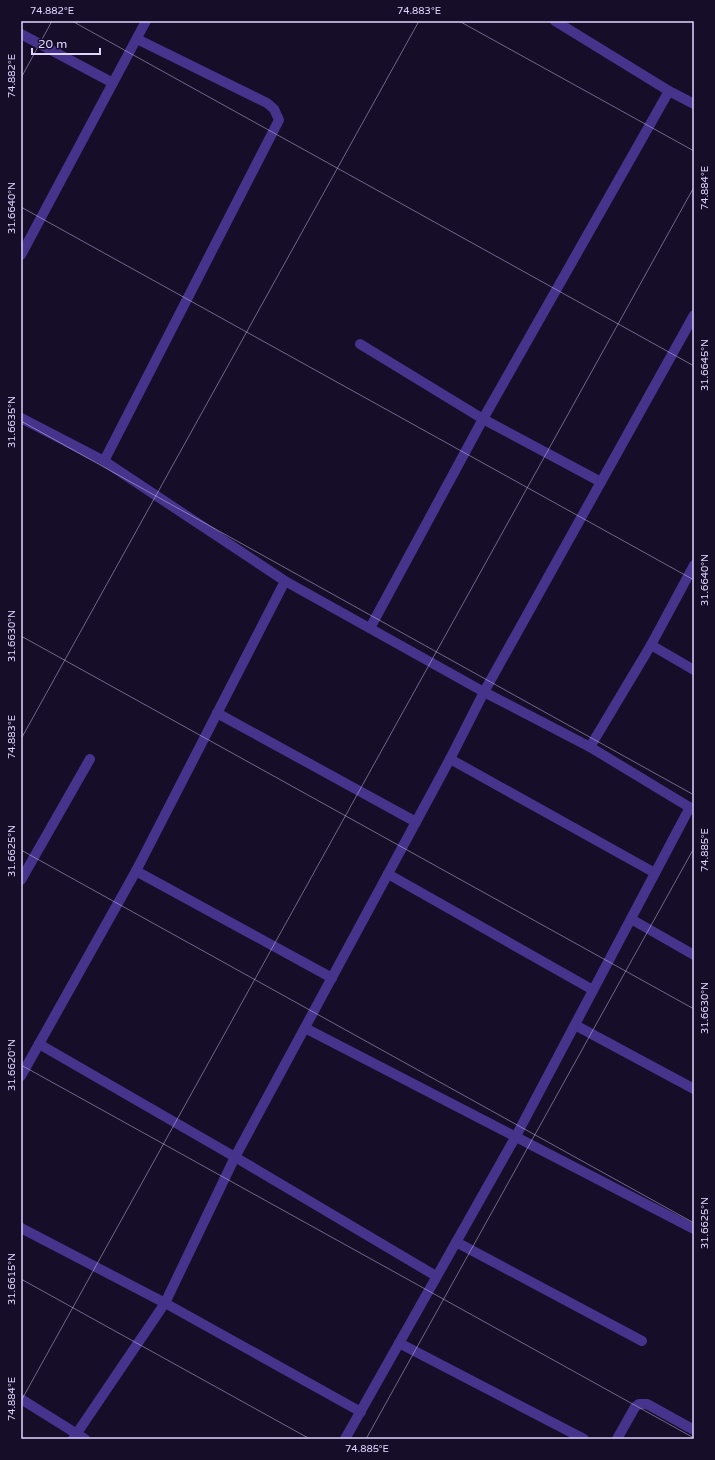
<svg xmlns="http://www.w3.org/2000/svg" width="715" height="1460" font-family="'Varela Round',sans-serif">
<rect width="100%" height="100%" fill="#160d29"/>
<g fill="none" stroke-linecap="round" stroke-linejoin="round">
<!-- minor -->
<g stroke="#45338c" stroke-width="10">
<polyline points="555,21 669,91 694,104"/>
<polyline points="21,34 113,83"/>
<polyline points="21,255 146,21"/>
<polyline points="360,344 483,419 601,482"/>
<polyline points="21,418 104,461 285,581 484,692 590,747 694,810"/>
<polyline points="104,461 279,120 274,109 267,103 137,39"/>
<polyline points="370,628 483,419 669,91"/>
<polyline points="651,645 694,670"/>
<polyline points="217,713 416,822"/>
<polyline points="590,747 651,645 694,565"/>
<polyline points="450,759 655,873"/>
<polyline points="136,871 332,978"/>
<polyline points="388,874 593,990"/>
<polyline points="21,880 90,759"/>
<polyline points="631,919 694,955"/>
<polyline points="575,1025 694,1089"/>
<polyline points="305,1028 694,1229"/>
<polyline points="39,1044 235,1157 436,1276"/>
<polyline points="21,1076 136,871 285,581"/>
<polyline points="21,1228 165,1303 361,1412"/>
<polyline points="456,1242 642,1341"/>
<polyline points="399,1343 584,1439"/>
<polyline points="21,1399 85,1439"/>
<polyline points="73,1439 165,1303 235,1157 450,759 484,692 694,315"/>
<polyline points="345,1439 516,1136 690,807"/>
<polyline points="617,1439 635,1407 639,1404 647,1404 694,1430"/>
</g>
</g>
<!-- ticks -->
<path fill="none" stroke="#e1d5ff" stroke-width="1" stroke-opacity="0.45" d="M72 21 694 366M459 21 694 151M21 78 52 21M21 207 694 580M21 421 694 795M21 636 694 1009M21 739 419 21M21 850 694 1223M21 1065 694 1438M21 1279 310 1439M21 1401 694 187M366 1439 694 848"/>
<!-- border -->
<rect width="715" height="1460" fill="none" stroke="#160d29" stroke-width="44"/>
<!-- scale -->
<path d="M32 48v6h68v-6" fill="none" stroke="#e1d5ff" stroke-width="2"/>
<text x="38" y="48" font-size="12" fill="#e1d5ff" stroke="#160d29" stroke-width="3" paint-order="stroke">20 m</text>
<rect x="22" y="22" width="671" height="1416" fill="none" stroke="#e1d5ff" stroke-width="1.5"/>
<g font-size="10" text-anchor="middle" fill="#e1d5ff">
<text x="52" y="14">74.882°E</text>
<text x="419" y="14">74.883°E</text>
<text transform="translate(11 76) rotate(-90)" y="4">74.882°E</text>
<text transform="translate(704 188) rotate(-90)" y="4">74.884°E</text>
<text transform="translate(11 208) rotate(-90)" y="4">31.6640°N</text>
<text transform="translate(704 365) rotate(-90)" y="4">31.6645°N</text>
<text transform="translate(11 422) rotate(-90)" y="4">31.6635°N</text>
<text transform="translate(704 580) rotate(-90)" y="4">31.6640°N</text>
<text transform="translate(11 636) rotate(-90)" y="4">31.6630°N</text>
<text transform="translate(11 737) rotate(-90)" y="4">74.883°E</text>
<text transform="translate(704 850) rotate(-90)" y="4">74.885°E</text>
<text transform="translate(11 851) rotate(-90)" y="4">31.6625°N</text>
<text transform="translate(704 1008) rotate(-90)" y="4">31.6630°N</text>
<text transform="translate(11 1065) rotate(-90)" y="4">31.6620°N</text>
<text transform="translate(704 1223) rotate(-90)" y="4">31.6625°N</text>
<text transform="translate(11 1279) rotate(-90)" y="4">31.6615°N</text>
<text transform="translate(11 1399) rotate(-90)" y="4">74.884°E</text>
<text x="367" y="1452">74.885°E</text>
</g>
</svg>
